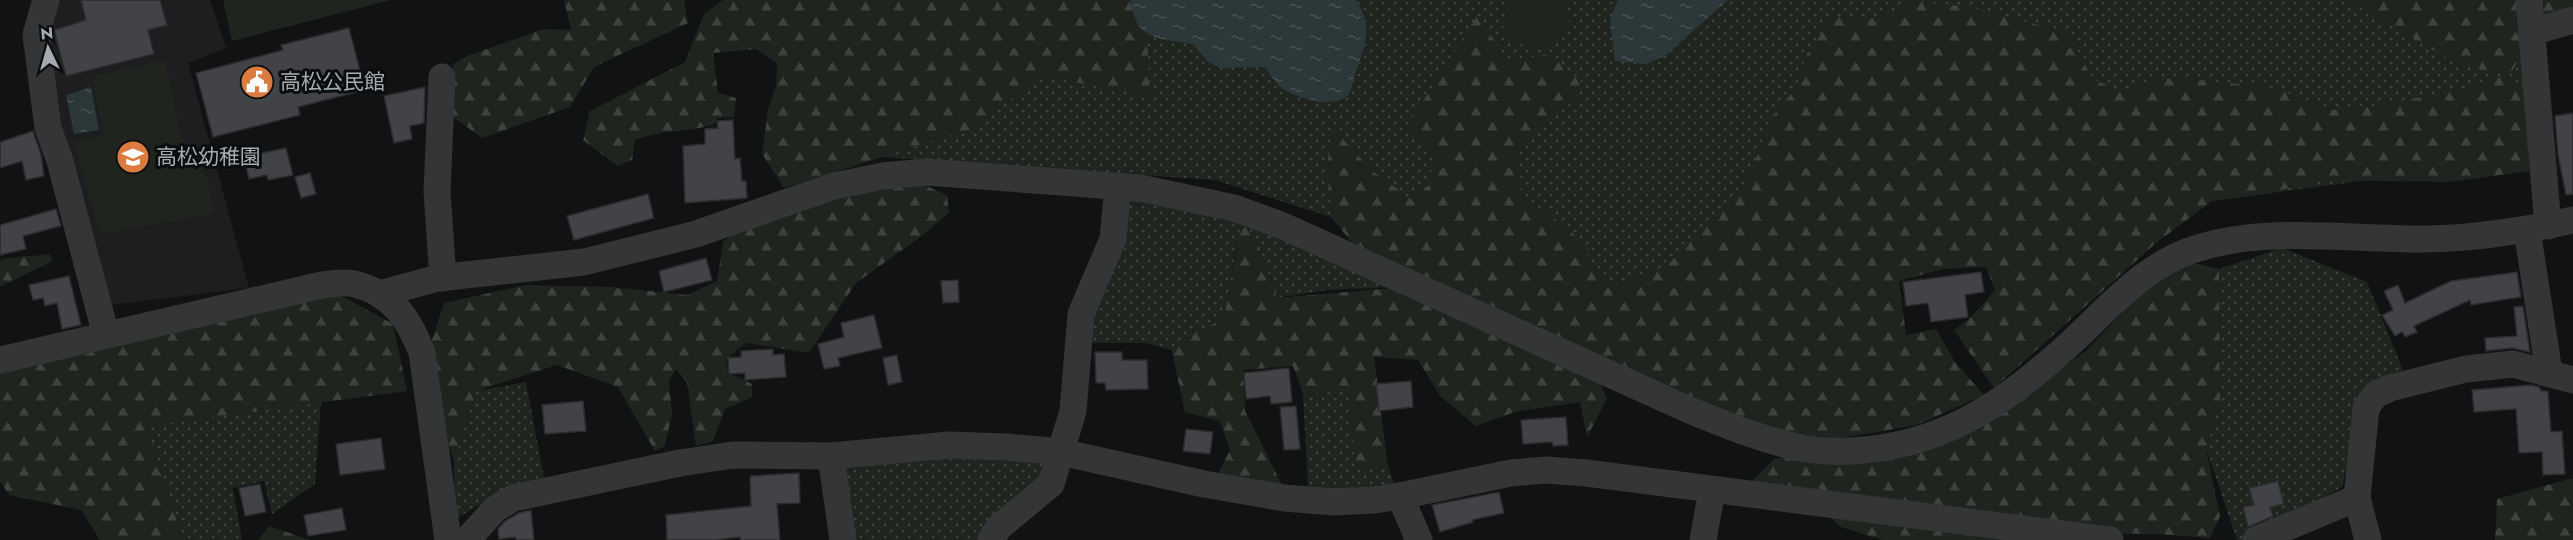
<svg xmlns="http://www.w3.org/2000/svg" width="2573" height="540" font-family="Jost,'Noto Sans JP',sans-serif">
<defs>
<pattern id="grass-dots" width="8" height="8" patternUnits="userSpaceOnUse" patternTransform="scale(1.5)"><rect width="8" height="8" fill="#1f251e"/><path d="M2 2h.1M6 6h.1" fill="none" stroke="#3d423c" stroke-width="1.8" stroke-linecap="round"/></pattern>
<pattern id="forest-firs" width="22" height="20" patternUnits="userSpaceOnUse" patternTransform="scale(1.5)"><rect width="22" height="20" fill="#1f251e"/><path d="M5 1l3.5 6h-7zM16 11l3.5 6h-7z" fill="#3d423c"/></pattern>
<pattern id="water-ripples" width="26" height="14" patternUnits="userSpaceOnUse" patternTransform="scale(1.5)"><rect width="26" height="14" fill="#2c373a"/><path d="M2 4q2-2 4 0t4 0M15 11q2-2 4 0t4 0" fill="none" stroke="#485154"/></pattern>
</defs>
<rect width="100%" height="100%" fill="#111213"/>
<!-- built -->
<polygon fill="#1e1e20" points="60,0 210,0 226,48 188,63 249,288 110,305 67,157 45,39"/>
<!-- grass -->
<g fill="url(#grass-dots)">
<polygon points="931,0 2520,0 2531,93 2511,161 2212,201 1601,303 1500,264 1332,152 1331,217 1215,180 882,157 1041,76"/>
<polygon points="1120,189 1255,220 1415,286 1328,290 1277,298 1255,235 1237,242 1224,319 1172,350 1147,343 1079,343"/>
<polygon points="2282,248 2367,282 2403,370 2365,389 2342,487 2247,540 2237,540 2206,448 2220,399 2219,269"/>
<polygon points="526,382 544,478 499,494 455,519 454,461 476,391"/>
<polygon points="1349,391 1356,468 1388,467 1398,493 1308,489 1303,394"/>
<polygon points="321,401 315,484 272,514 264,481 233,488 242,540 183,540 147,426"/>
<polygon points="831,456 1049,458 1040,483 997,511 978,540 845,540"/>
</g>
<!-- forest -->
<g fill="url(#forest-firs)">
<polygon points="564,0 684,0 688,23 594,67 570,107 482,138 453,117 453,64 467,56 544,29 571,30"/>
<path d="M723 0H1135L1147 34 1150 96 1041 76 971 129 784 188 762 154 768 110 776 86 777 63 756 49 713 53 718 93 736 98 734 117 717 118 715 124C687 133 663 129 635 140L632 160 618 166 583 140 590 111 685 62 704 14Z"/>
<polygon points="2347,0 2573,0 2573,19 2532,33 2510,75 2528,103 2529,171 2449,182 2322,180 2265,194 2212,201 2156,243 1994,388 1954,330 1970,318 1995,290 1986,267 1944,269 1899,281 1906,335 1936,329 1955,362 1984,395 1917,425 1818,442 1597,377 1607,399 1587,437 1580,402 1515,412 1476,426 1441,397 1418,360 1374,357 1388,467 1356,469 1349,391 1303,394 1293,366 1243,370 1245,411 1285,491 1217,476 1230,450 1220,421 1185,412 1171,347 1224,318 1241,223 1255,235 1277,298 1415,286 1371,266 1331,217 1327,167 1332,128 1374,172 1412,200 1430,184 1433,158 1408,125 1477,16 1509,62 1550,54 1581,81 1578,98 1531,132 1519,153 1522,196 1561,223 1588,246 1587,266 1613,286 1666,267 1744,183 1765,140 1771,118 1797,87 1805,57 1832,16 1877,19 1910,1 1970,7 2066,32 2093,79 2122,92 2160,79 2191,79 2275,88 2333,110 2374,106 2453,91 2509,75 2457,64"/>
<path d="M924 185 947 195 949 213 919 238 856 283 809 353 746 343 726 360 728 374 739 377 752 384V397L725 409 713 441 696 446 687 382 676 369 669 380 672 415 665 446 655 451 618 387 557 365 476 391 454 461 442 426 428 352 444 303 526 285 611 287 687 295 717 281 723 241C782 202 855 191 924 185Z"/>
<path d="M49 254 53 261 0 287V260C16 255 32 257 49 254Z"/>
<polygon points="2173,259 2219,269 2220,399 2206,448 2220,516 2210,538 2157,534 2052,533 2052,540 1882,540 1841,527 1802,492 1750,483 1774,459 1884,448 1990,422 2088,349"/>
<polygon points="340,295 393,324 407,391 147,426 183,540 100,540 81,510 9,495 0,481 0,356 14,367"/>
<polygon points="2573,478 2573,540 2495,540 2497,499"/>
<polygon points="269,526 310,540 258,540"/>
</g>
<!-- pitch -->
<g fill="#1f251e">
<polygon points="223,0 391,0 232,41"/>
<path d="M1516 0H1563C1568 7 1570 14 1569 22 1567 53 1527 48 1507 40 1500 25 1503 12 1516 0Z"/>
<polygon points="166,60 181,136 208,181 214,213 100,234 74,142 104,135 92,77"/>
</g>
<!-- water -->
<g fill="url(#water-ripples)">
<path d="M1131 0H1356C1374 28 1365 45 1355 74 1353 80 1352 91 1348 95 1333 110 1292 97 1279 86 1274 81 1269 73 1265 67L1220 68 1208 62 1193 44C1161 39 1134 41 1131 0Z"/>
<polygon points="1618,0 1728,0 1665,56 1646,64 1615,61 1610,19"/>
<polygon points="91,87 99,130 74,134 66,95"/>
</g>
<!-- building -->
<g fill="#414346" stroke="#2c2c2e" stroke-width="1.5">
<polygon points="81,0 160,0 167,25 148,30 154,54 66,76 54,30 86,20"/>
<polygon points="349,28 365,90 298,107 300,115 213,137 196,73 283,50 281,45"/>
<polygon points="425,87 424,123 410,126 412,139 394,143 384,96"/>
<polygon points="2573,113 2573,194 2566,195 2558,155 2555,116"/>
<polygon points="733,120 735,159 740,158 742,181 746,181 747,198 685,203 683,146 705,144 705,129 718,128 717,121"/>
<polygon points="33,131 41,155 44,176 26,180 22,161 0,168 0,142"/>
<polygon points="286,148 293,175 268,180 267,175 249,179 244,157"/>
<polygon points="310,173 316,194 301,198 295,177"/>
<polygon points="648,194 654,218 574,240 567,216"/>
<polygon points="56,209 61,226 23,236 26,249 0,255 0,225"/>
<polygon points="706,258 712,280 664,292 659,271"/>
<polygon points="1981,272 1984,292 1965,295 1968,317 1931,322 1928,303 1906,306 1903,282"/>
<polygon points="2517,272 2521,297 2471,305 2470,300 2414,326 2417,332 2405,337 2402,332 2395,336 2382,315 2393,310 2384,291 2398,285 2405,303 2451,281"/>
<polygon points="69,276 81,325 62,329 57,303 45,306 43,298 33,300 29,285"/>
<polygon points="958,280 959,302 943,303 941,281"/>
<polygon points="2523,306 2530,352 2512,348 2486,351 2485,338 2517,336 2514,307"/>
<polygon points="874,315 882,348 838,358 840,366 824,369 818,344 844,337 841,323"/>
<polygon points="773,349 773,355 784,354 786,377 745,380 745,373 729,374 728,358 741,357 741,351"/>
<polygon points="1095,352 1122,352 1122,360 1147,360 1148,389 1106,390 1105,383 1096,383"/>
<polygon points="897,355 902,382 888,385 883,358"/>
<polygon points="1289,368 1292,402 1271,404 1270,396 1246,399 1244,373"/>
<polygon points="1411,381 1413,407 1379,411 1376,384"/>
<polygon points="2531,385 2539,387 2541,391 2548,391 2551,432 2562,431 2565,474 2543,475 2542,452 2519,453 2516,409 2474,412 2472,390"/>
<polygon points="583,401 586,431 545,434 542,405"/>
<polygon points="1296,406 1300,449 1284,450 1280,407"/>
<polygon points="1566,417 1568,445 1553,446 1552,442 1523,444 1521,420"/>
<polygon points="1186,429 1213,432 1210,454 1183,451"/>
<polygon points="381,438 385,469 340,475 336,444"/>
<polygon points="799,473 800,503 777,504 780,540 740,540 740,537 714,540 667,540 666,515 751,506 750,476"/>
<polygon points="2278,481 2284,504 2270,507 2273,516 2248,527 2243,507 2254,505 2249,488"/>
<polygon points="260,484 266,512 245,516 239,488"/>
<polygon points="1499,492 1504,513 1472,520 1473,522 1440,532 1432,505"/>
<polygon points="342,508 346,530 308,536 304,515"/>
<polygon points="531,510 534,540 516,540 515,537 499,539 498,529 505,521 519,513"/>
</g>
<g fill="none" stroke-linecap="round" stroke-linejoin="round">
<!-- minor -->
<g stroke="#333537" stroke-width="27">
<polyline points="46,0 36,35 48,128 60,161 106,335"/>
<polyline points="2529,0 2548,226"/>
<polyline points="2532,32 2573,20"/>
<polyline points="442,77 437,192 443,278"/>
<polyline points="2527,230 2549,372"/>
<path d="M379 294 438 278 584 262 696 234 834 186 883 176 927 172 1140 188 1234 208 1281 225 1687 409C1726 425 1764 441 1806 449 1824 452 1845 452 1864 450 1952 442 2013 397 2076 338 2111 305 2147 264 2195 249 2266 226 2346 239 2420 239 2472 239 2522 231 2573 220"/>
<path d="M0 360 322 285C332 284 345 281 355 284 393 294 409 319 422 353L448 540"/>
<polyline points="831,456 843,540"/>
<polyline points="1400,496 1419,540"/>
<polyline points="467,540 495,509 513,498 680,463 733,455 831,456 949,445 1007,447 1061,452 1204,484 1284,498 1334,502 1375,500 1400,496 1511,473 1547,470 1586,473 2110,540"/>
<polyline points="991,540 998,528 1051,484 1073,411 1081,314 1113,239 1118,186"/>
<polyline points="1703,540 1712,490"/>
<polyline points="2256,540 2357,498"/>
<polyline points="2368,540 2357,498 2366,408 2375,395 2390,388 2466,369 2513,364 2573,380"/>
</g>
</g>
<!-- icons -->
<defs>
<g id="civic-disc" transform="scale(1.725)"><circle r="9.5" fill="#dc7b40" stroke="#0c0d0e"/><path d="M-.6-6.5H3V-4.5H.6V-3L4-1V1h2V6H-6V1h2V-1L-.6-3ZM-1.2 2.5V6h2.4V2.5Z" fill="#fff"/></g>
<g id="school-disc" transform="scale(1.725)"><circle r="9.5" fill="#dc7b40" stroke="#0c0d0e"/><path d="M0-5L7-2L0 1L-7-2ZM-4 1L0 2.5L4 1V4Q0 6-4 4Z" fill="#fff"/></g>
</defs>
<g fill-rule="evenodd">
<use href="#civic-disc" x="257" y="82"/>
<use href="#school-disc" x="133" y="157"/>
</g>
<g text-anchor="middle" stroke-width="6" stroke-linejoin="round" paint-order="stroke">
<!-- poi labels -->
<g font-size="21" fill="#a4acb2" stroke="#0c0d0e" text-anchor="start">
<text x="280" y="89">高松公民館</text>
<text x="156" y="164">高松幼稚園</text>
</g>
</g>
<!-- north arrow -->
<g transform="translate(48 48) rotate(355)" stroke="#0c0d0e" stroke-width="4.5" paint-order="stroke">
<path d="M0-4.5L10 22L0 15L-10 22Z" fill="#a4acb2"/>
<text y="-9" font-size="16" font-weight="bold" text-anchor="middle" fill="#a4acb2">N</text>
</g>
</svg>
